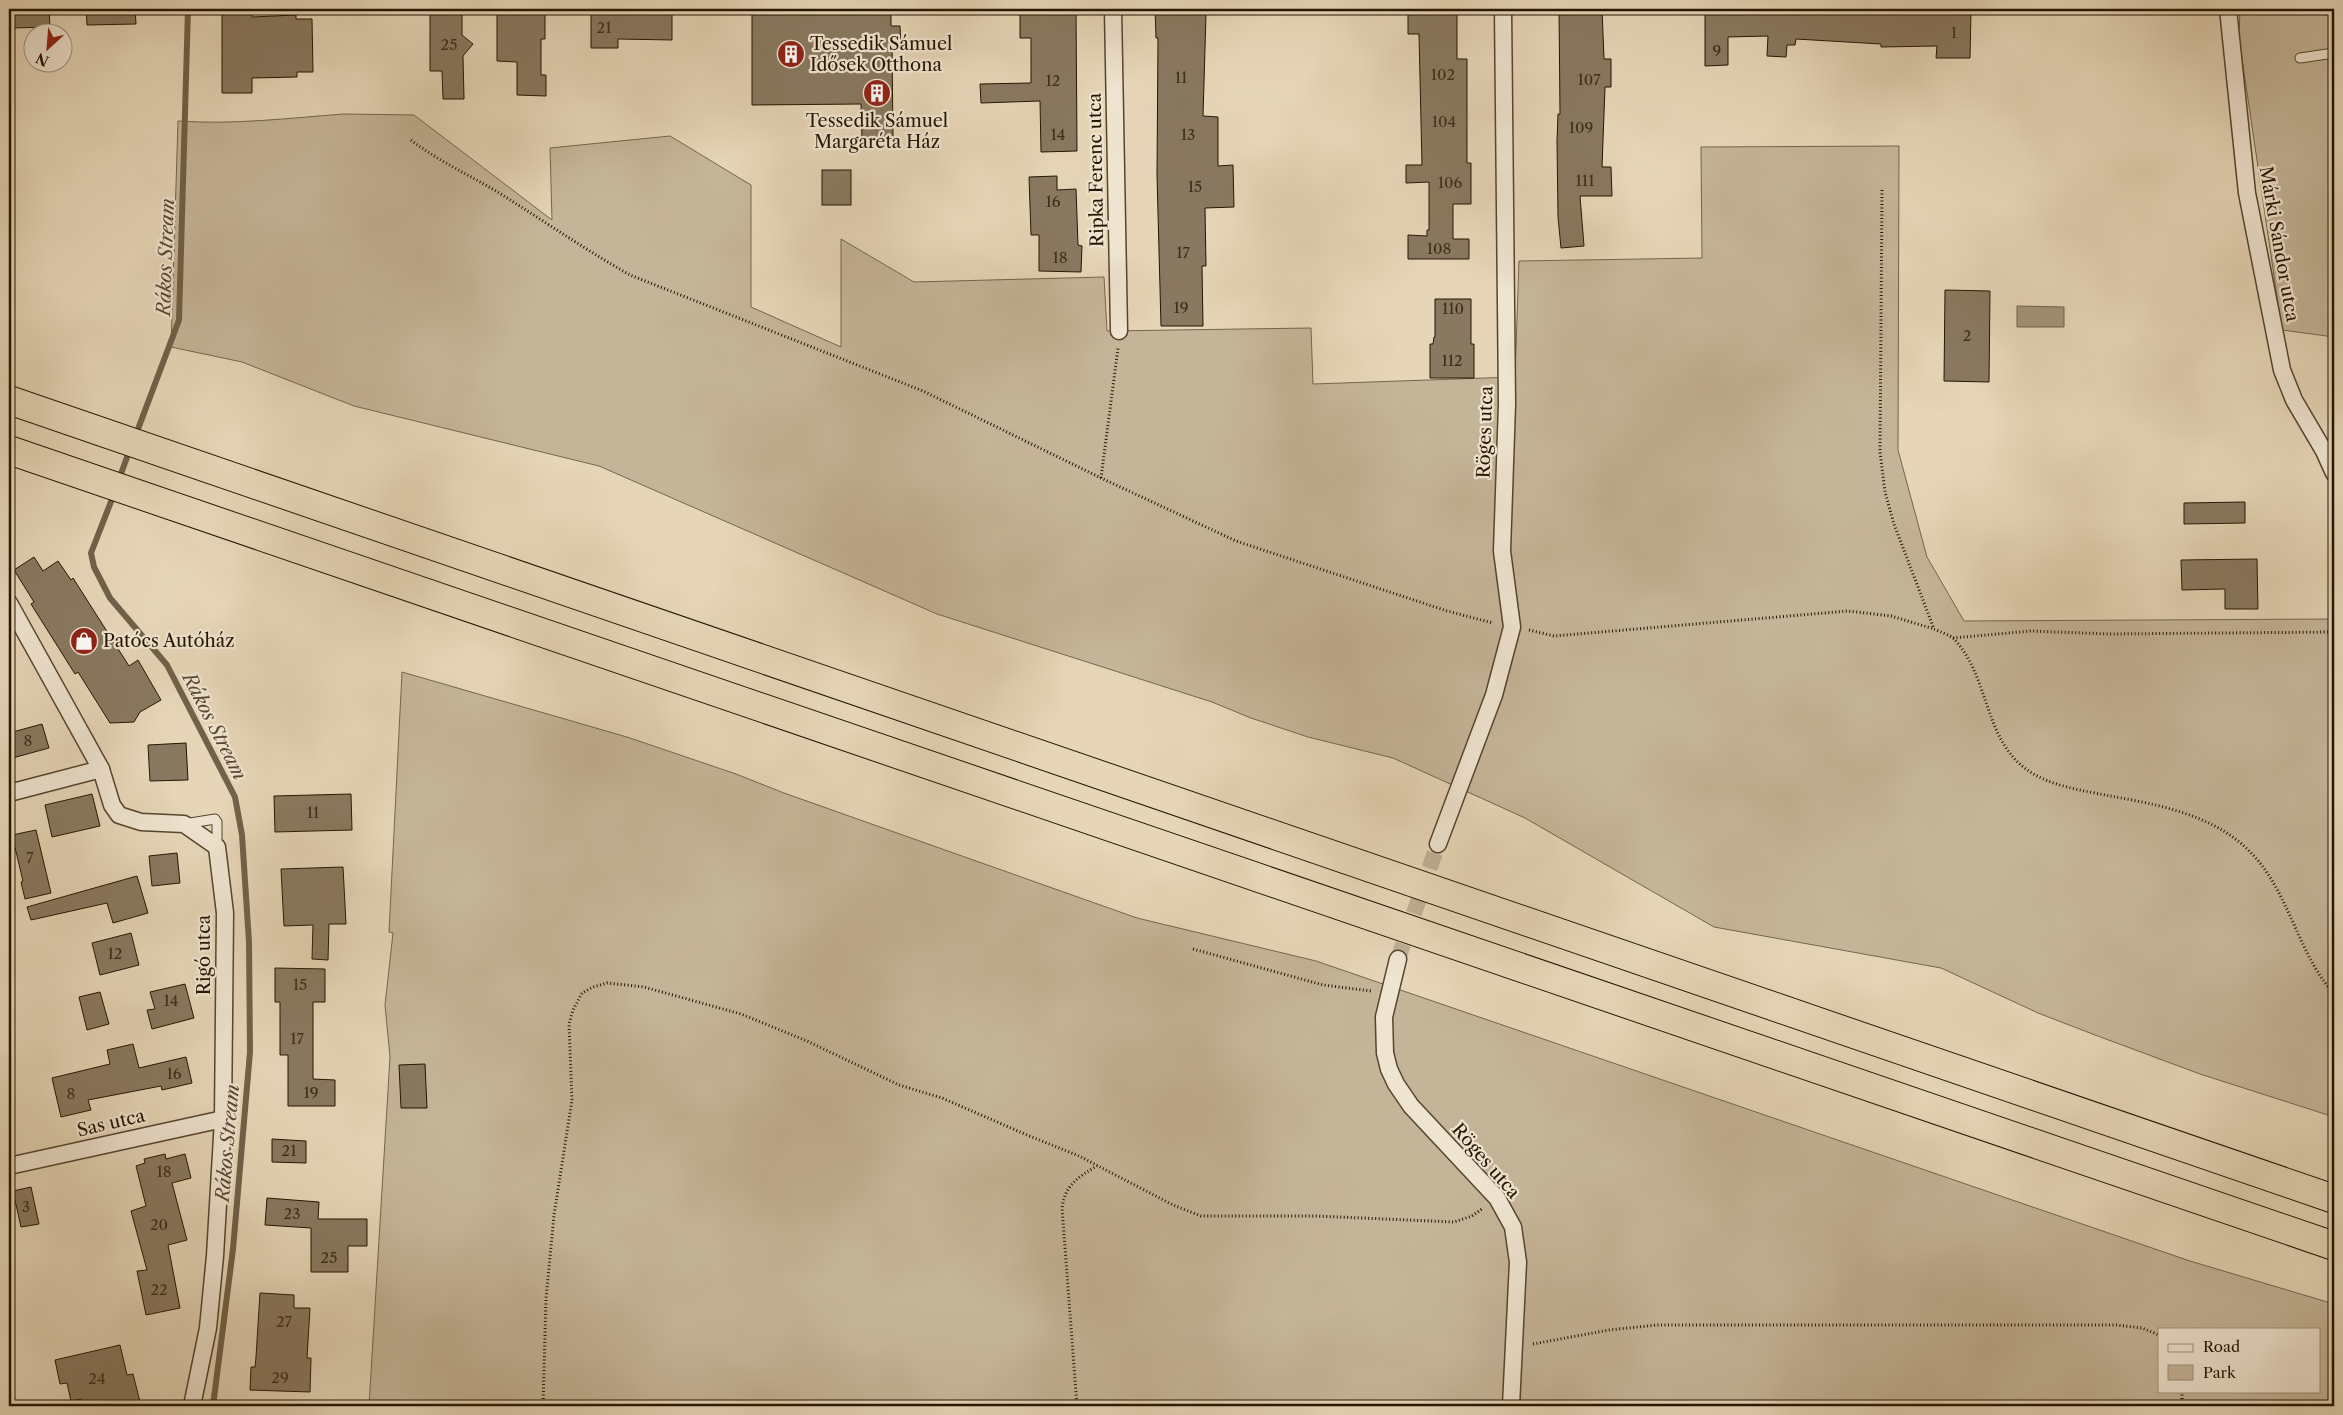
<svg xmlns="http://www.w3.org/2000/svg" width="2343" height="1415" font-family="'Libre Caslon Text',serif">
<rect width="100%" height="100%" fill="#e6d6b7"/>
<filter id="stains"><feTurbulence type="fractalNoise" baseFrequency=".004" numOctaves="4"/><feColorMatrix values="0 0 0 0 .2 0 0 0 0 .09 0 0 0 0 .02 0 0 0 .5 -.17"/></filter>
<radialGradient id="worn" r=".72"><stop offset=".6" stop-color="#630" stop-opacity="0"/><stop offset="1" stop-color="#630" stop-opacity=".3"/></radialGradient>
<!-- green -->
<g fill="#c5b598" stroke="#75654c" fill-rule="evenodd">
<polygon points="2240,9 2334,9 2334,337 2282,330 2239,38"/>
<path d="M344 114 414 115 552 220 550 148 670 136 751 185V307L841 347V239L914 282 1104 277 1107 331 1311 328 1313 384 1515 377 1519 261 1702 258 1701 147 1899 146 1898 450 1927 557 1964 621 2334 619V1117L2200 1074 2095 1035 2038 1013 1941 968 1714 927 1525 818 1393 758 1308 737 1251 718 1212 702 937 614 599 466 354 406 242 362 171 347 178 121C233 125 290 118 344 114Z"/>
<path d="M402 672 627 737 736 774 784 793 1137 918 1316 961 2190 1261 2334 1304V1406H369L390 1057 385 1005 393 933 389 932ZM2159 1329H2319V1391H2159Z"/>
</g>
<!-- water -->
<polygon fill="#a49479" stroke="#716149" points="2017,306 2064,307 2064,327 2017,327"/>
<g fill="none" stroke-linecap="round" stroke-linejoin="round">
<!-- stream -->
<g stroke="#716149" stroke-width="6">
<polyline points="135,437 179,320 188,9"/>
<polyline points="118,482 130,449"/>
<polyline points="114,494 91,553 94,567 110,598 167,665 235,797 242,835 249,942 250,1052 233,1249 213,1406"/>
</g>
</g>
<!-- building -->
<g fill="#897960" stroke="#251501">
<polygon points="49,9 50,27 12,28 11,10"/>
<polygon points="86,9 135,9 136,24 87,25"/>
<polygon points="430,9 451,9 451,14 462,14 462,35 473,44 463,56 464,99 443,99 442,71 430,71"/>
<polygon points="591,9 672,9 672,40 618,39 618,48 591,48"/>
<polygon points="752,9 891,9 891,26 900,26 901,48 892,48 893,138 862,139 861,104 752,105"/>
<polygon points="1020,9 1076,9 1077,151 1041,152 1040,101 981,103 980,84 1031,83 1031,38 1020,38"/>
<polygon points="1155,9 1182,9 1182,14 1206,14 1203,116 1218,117 1218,166 1233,165 1234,207 1205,208 1206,266 1202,266 1203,326 1161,326 1157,175 1158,38 1156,38"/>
<polygon points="1408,9 1457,9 1457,59 1467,59 1467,163 1471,163 1471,204 1453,204 1453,239 1469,239 1469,259 1408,259 1408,235 1427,236 1427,230 1429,230 1429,182 1406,183 1406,165 1422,165 1419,34 1408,34"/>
<polygon points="1559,9 1602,9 1604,59 1611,59 1611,87 1605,87 1602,167 1611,167 1612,196 1580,196 1584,246 1561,248 1558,217 1557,141 1558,114 1560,114"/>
<polygon points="1705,9 1971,9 1970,58 1936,58 1937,46 1881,47 1881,44 1796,39 1795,45 1787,45 1786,57 1767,56 1768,36 1728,37 1728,65 1705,66"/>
<polygon points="497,10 517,10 517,14 545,14 545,39 541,39 541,75 546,75 546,96 517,95 517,62 497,61"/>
<polygon points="222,14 252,14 252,17 296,15 296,19 312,19 313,72 297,72 297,77 252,78 252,93 222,93"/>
<rect x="822" y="170" width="29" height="35"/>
<polygon points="1057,176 1057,190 1076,189 1078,245 1082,246 1081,272 1039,271 1039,235 1031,235 1029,177"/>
<polygon points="1945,290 1990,291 1989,382 1944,381"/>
<polygon points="1435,299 1471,299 1471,344 1474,344 1474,378 1430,378 1430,344 1433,344 1434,337 1435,337"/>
<polygon points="2245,502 2245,523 2184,524 2184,503"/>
<polygon points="34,557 43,571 58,561 71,580 73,578 129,666 138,660 161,700 140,712 134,722 110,723 78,672 75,674 31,604 34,602 14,570"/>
<polygon points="2257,559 2258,609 2225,609 2225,589 2182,590 2181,560"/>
<polygon points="42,724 49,748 9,759 9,733"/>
<polygon points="186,743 188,780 150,781 148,745"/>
<polygon points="92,794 100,826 52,837 45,805"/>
<polygon points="351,794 352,830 275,832 274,796"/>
<polygon points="36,830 51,893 25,899 21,882 23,881 12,835"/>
<polygon points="177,853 180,883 152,886 149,856"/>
<polygon points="343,867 346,924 329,924 328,960 312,959 313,925 284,926 281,869"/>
<polygon points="137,876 148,913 113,923 107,903 31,920 27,907"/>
<polygon points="131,933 139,965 100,975 92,943"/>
<polygon points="275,968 325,969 325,1002 313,1002 313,1079 335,1080 335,1106 288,1106 288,1055 280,1055 280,1002 275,1002"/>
<polygon points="185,984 194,1018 152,1029 147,1010 155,1009 150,992"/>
<polygon points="100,992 109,1024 87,1030 79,997"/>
<polygon points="133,1044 139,1068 186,1057 192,1083 162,1090 161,1086 88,1100 91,1110 61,1117 52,1078 110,1064 107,1050"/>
<polygon points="425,1064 427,1108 401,1108 399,1065"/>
<polygon points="272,1139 306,1141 306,1163 272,1162"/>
<polygon points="165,1154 166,1159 185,1154 191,1178 172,1183 187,1240 168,1245 180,1308 146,1315 137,1271 147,1270 131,1211 146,1206 136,1166 145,1163 144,1159"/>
<polygon points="31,1187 39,1224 21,1227 13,1191"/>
<polygon points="267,1198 319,1202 318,1219 367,1219 367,1246 348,1246 348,1272 311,1272 311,1228 265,1225"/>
<polygon points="260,1293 294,1295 294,1308 310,1308 307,1358 311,1358 310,1392 250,1390 251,1367 255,1367 256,1357"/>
<polygon points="120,1345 127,1375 133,1374 141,1406 83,1406 81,1399 71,1401 67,1383 60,1384 55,1360"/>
</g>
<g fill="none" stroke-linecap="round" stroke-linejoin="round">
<!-- street-tunnel -->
<polyline stroke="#bfaf93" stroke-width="16" stroke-dasharray="16 8" stroke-linecap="butt" points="1398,959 1438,844"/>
<!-- lane casing -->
<g stroke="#55452e" stroke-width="11">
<g id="lane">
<polyline points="2300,58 2334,53"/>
<polyline points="184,824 215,819 217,822 217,847"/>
</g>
</g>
<!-- street casing -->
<g stroke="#55452e" stroke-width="19">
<g id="street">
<polyline points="1113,9 1119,331"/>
<polyline points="2228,9 2247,193 2282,370 2294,400 2324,451 2334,473"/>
<polyline points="9,603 101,769 112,805 119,815 141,822 184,824 217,847 225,913 223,1119 215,1256 208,1328 192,1406"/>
<polyline points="9,793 101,769"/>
<polyline points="1438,844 1494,695 1512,627 1502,551 1507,404 1503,9"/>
<polyline points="1398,959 1384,1017 1385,1053 1389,1069 1396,1084 1411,1106 1497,1198 1513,1227 1518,1262 1511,1406"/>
<polyline points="9,1166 223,1119"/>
</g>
</g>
<!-- highway casing -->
<g stroke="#251501" stroke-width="30">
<g id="highway">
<polyline points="9,400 2334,1199"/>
<polyline points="9,450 2334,1246"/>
</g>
</g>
<!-- path -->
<g stroke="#251501" stroke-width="3" stroke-dasharray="1 2.5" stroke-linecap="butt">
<path d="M411 140C437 160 467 174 496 191 541 219 584 249 630 275L923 391 1101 478 1236 541 1447 611 1493 623"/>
<path d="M1882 190 1880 452 1885 492 1894 524 1934 629C1940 632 1950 635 1954 639 1988 675 1984 733 2021 765 2045 786 2081 790 2110 796 2156 804 2208 814 2244 846 2289 886 2295 950 2334 994"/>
<polyline points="1101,478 1118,348"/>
<polyline points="1529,630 1554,636 1848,611 1891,616 1934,629"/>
<polyline points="1953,638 2031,631 2109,634 2334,632"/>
<polyline points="1193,949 1323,985 1371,991"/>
<polyline points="1533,1344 1609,1330 1657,1325 2116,1325 2142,1328 2159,1335"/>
<polyline points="543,1406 546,1299 554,1215 572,1100 569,1024 573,1010 582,993 593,987 607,983 644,987 741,1014 807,1041 899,1085 942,1098 1027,1135 1079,1156 1173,1205 1201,1216 1316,1216 1454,1222 1472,1216 1482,1209"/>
<path d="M1077 1406 1062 1208C1065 1185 1078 1177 1097 1166"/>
<polyline points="2182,1406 2182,1391"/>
</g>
<!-- lane -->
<use href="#lane" stroke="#efe4d0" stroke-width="9"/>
<!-- street -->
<use href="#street" stroke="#efe4d0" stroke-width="16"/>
<!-- highway -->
<use href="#highway" stroke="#e6d6b7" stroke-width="28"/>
</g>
<!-- icons -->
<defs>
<g id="building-disc" transform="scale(1.4375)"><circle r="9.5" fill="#8f2418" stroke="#efe4d0"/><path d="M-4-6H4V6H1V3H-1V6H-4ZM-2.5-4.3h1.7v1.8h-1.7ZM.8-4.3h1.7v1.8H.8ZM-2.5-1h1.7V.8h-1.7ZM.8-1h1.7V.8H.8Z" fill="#fff"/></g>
<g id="shop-disc" transform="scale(1.4375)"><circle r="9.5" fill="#8f2418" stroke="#efe4d0"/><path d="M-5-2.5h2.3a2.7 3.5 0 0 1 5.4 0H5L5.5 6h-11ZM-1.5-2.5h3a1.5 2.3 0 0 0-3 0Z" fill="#fff"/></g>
</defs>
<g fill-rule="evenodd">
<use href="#building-disc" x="791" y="54"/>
<use href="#building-disc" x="877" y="93"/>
<use href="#shop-disc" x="84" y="641"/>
</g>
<g text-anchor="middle" stroke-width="4.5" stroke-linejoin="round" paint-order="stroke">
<!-- number labels -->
<g font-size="15" fill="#3e2e19">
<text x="604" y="33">21</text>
<text x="1954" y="38">1</text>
<text x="449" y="50">25</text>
<text x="1717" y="56">9</text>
<text x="1443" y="80">102</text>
<text x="1181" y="83">11</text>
<text x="1589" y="85">107</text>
<text x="1053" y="86">12</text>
<text x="1444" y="127">104</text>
<text x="1581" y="133">109</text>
<text x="1058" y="140">14</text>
<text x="1188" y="140">13</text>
<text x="1585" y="186">111</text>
<text x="1450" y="188">106</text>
<text x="1195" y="192">15</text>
<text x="1053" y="207">16</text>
<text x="1439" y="254">108</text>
<text x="1183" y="258">17</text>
<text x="1060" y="263">18</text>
<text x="1181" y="313">19</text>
<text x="1453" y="314">110</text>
<text x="1967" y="341">2</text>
<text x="1452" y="366">112</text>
<text x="28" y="746">8</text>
<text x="313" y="818">11</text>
<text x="30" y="863">7</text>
<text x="115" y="959">12</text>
<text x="300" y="990">15</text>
<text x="171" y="1006">14</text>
<text x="297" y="1044">17</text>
<text x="174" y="1079">16</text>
<text x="311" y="1098">19</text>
<text x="71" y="1099">8</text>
<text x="289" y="1156">21</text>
<text x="164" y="1177">18</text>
<text x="26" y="1212">3</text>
<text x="292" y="1219">23</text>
<text x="159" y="1230">20</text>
<text x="329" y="1263">25</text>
<text x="159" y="1295">22</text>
<text x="284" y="1327">27</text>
<text x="280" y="1383">29</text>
<text x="97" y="1384">24</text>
</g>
<!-- poi labels -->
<g font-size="18" fill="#251501" stroke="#efe4d0" text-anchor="start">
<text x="810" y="50">Tessedik Sámuel<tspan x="810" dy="21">Idősek Otthona</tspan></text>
<text x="877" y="127" text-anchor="middle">Tessedik Sámuel<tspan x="877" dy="21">Margaréta Ház</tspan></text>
<text x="103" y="647">Patócs Autóház</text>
</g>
<!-- street labels -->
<g font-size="18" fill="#251501" stroke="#efe4d0">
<text transform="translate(1096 170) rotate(-91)" y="6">Ripka Ferenc utca</text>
<text transform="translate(2279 244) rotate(80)" y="6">Márki Sándor utca</text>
<text transform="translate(1485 432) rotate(-88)" y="6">Röges utca</text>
<text transform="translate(204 955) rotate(-90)" y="6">Rigó utca</text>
<text transform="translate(111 1123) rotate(-13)" y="6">Sas utca</text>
<text transform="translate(1486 1161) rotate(49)" y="6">Röges utca</text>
</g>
<!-- water labels -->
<g font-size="19" font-style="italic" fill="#584831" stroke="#efe4d0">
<text transform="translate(165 257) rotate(-88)" y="7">Rákos Stream</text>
<text transform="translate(215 726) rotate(63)" y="7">Rákos Stream</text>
<text transform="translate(227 1143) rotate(-85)" y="7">Rákos Stream</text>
</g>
</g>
<!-- margin -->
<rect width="2343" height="1415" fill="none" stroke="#e6d6b7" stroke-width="30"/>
<rect x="10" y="10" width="2323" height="1395" fill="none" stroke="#251501" stroke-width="2.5"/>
<rect x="15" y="15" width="2313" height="1385" fill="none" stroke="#251501"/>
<!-- legend -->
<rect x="2158" y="1328" width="162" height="65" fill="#efe4d0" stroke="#9e917d"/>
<rect x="2168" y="1344" width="25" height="8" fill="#efe4d0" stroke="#9e917d"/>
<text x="2203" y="1352" font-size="15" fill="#251501">Road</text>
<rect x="2168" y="1365" width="25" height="15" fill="#c5b598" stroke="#9e917d"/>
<text x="2203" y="1378" font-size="15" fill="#251501">Park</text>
<!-- north arrow -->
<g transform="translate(48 48) rotate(206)"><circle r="24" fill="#efe4d0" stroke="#9e917d"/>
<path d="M0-4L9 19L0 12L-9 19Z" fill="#8f2418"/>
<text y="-8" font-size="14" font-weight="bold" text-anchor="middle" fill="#251501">N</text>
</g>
<rect width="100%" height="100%" filter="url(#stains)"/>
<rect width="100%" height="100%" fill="url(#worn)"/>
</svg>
